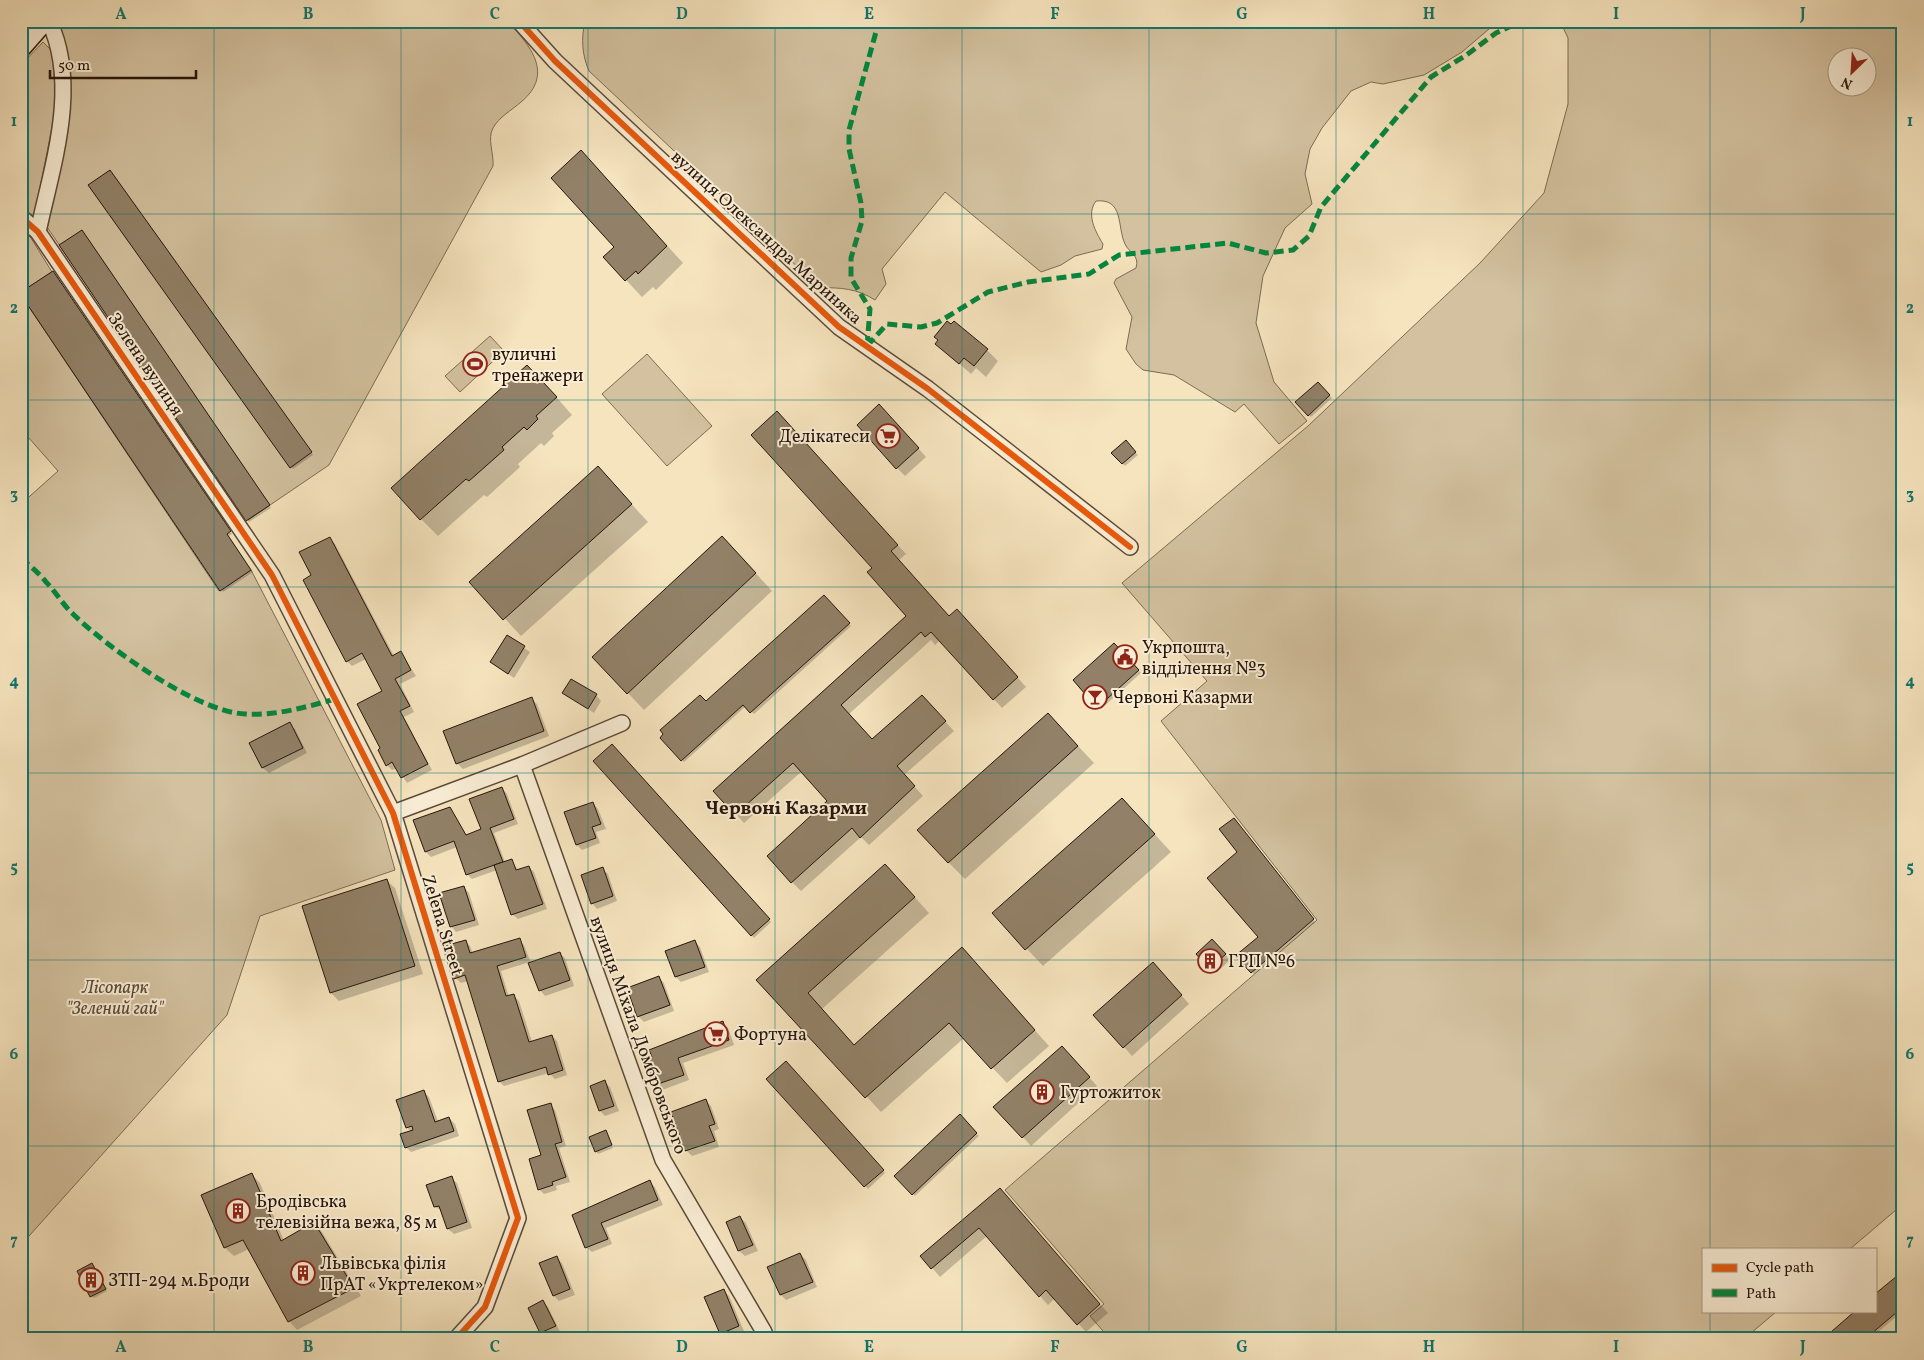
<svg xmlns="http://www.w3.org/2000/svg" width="1924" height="1360" font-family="Vollkorn,serif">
<rect width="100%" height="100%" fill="#f6e4be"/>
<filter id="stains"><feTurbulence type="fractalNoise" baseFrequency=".004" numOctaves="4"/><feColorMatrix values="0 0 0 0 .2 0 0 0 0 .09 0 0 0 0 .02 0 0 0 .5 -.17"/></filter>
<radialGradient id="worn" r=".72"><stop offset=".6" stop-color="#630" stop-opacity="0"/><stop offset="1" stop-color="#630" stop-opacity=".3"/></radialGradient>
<!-- green -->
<g fill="#d3c19f" stroke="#7c6c54" fill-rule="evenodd">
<path d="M59 21H507C530 45 555 74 521 102 512 110 499 117 493 128 487 139 494 153 493 166L329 465 248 520 47 227C59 167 86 80 57 23Z"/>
<path d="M585 21H1487L1489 29 1462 52 1424 75 1383 84 1371 82 1351 91 1322 128 1310 149 1305 174 1312 204 1285 228 1263 276 1256 323 1274 382 1307 421 1279 444 1244 404 1235 412 1174 375 1143 370 1136 364 1126 349 1132 317 1114 283 1116 279 1136 268C1140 255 1129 253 1125 244 1117 227 1124 198 1096 201 1086 214 1095 231 1103 244L1102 249 1075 256 1061 265 1041 272 945 192 882 269 886 284 875 300C858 289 840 287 820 288L589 71C582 55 581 39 585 21Z"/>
<path d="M1560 21H1903V1204L1850 1249H1703V1311H1777L1744 1339H1110L1090 1316 1104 1304 1005 1190 1317 920 1161 721 1207 681 1122 583 1308 426 1480 263 1544 193 1568 104V38ZM1836 58H1866V88H1836Z"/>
<polygon points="43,42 50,49 53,56 56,107 34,218 21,208 21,65"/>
<polygon points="21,228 31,238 52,272 21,292"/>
<polygon points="21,295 219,591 251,570 381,820 395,870 260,916 227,1015 21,1245 21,504 58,471 21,429"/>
<polygon points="490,336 504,351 460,392 445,376"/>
<polygon points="647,354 712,426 667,466 602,394"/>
</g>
<!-- shadow -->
<g fill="#0003">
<polygon points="581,152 683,263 656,290 653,287 642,297 626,280"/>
<polygon points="112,174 313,455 293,469 291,467"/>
<polygon points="84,233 271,508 249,522 247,520"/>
<polygon points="55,275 232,534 229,536 253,572 223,592"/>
<polygon points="937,344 987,350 998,361 986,377 976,368 971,374"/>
<polygon points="544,383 572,415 552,433 554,436 544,446 541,443 518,464 520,467 487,497 484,495 438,536 421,519"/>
<polygon points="1318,384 1332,398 1311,417 1297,402"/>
<polygon points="888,414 926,457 905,476 897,468"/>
<polygon points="786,422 906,554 899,560 950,617 965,619 1026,687 1002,708 940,640 935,645 931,640 849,714 873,740 930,705 954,731 904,775 923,796 869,845 861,837 801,891 792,882 829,801 802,771 744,823 715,791 908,616 873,568"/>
<polygon points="1126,442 1138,455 1125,466 1113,453"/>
<polygon points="614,485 648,522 521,636 471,582"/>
<polygon points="329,538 335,544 394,656 401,653 416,676 400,684 414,712 404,717 432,770 407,783 397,768 392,770 387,765 382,749 383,691 366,659 352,666 347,661 313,576"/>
<polygon points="739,555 772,591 644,710 628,693"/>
<polygon points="824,596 851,626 754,714 746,706 684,762 662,738 706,703"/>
<polygon points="507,636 530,652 514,678 491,662"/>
<polygon points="1114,645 1141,673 1101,709 1075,680"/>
<polygon points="564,693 596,695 601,701 594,713"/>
<polygon points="531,699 537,704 549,736 463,769 457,763"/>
<polygon points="289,724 295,729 307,753 269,773 263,768 251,743"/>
<polygon points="1064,731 1094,763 965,879 948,862"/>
<polygon points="612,746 771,922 754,938 595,762"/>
<polygon points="502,788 507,794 518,824 494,833 505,862 511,860 519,871 529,867 534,872 547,909 518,919 512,914 497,870 472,879 467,874 457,847 431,857 426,852 414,821 450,808 467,836 482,829"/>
<polygon points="593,803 598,809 606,829 596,832 600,843 582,850 577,845"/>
<polygon points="1138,816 1171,852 1043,966 994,914"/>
<polygon points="1236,821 1315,922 1254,974 1237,956 1259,937 1239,853"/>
<polygon points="602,869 608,874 617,901 597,909 592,903"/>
<polygon points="386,880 395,888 423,974 339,1001 331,993"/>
<polygon points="900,881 929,913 822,1009 855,1046 962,949 1049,1046 1007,1083 964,1038 881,1112 758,980"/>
<polygon points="464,887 469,893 479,925 456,932 451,926"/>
<polygon points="519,940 524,945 531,963 559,953 565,958 574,986 545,996 540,990 530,962 501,971 509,997 513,995 519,1001 532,1042 552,1036 557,1041 567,1075 555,1079 549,1073 504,1086 499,1081 468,981 461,983 456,978 465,941 470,946 473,954"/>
<polygon points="1212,941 1230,960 1216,973 1198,954"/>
<polygon points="695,942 700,947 709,972 681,982 676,977"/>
<polygon points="1161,972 1189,1004 1132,1056 1124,1047"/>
<polygon points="659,978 664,983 674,1011 644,1022 638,1016"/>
<polygon points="722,1023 728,1028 734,1045 683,1063 689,1080 662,1090 656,1084 648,1060"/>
<polygon points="1070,1056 1097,1086 1031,1146 1023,1137"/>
<polygon points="786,1063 885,1173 868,1189 768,1079"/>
<polygon points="604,1082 610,1087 619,1111 605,1116 600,1111 591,1086"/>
<polygon points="424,1092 429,1097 438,1121 449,1118 455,1124 459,1136 411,1152 406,1147 411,1132 407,1127"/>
<polygon points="706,1101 711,1106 719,1129 714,1131 719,1147 692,1156 687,1151 673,1112"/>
<polygon points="550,1105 555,1110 566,1146 559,1148 570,1182 556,1186 557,1190 544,1194 539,1189"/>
<polygon points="960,1116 979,1136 915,1196 896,1176"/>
<polygon points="606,1132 613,1148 598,1154 596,1151"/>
<polygon points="252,1175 260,1183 284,1241 314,1223 322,1232 361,1296 297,1330 289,1321 249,1249 234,1256 225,1248 203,1195"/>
<polygon points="451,1178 457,1183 472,1228 454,1234 448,1229 443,1211 435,1207 428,1186"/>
<polygon points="650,1182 655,1187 663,1205 606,1228 612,1244 592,1252 586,1247 573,1215"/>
<polygon points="1008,1198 1108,1313 1086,1332 1055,1298 1048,1305 987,1236 940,1277 922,1256"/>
<polygon points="740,1217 746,1223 758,1251 745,1256 739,1251 727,1222"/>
<polygon points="800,1254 806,1260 817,1287 786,1300 781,1295"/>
<polygon points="556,1258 562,1263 575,1295 559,1301 554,1296 541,1264"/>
<polygon points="94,1267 107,1291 94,1298 91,1296"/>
<polygon points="1903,1272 1903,1311 1870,1339 1825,1339 1875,1311"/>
<polygon points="723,1290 729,1296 744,1331 726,1339 721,1333"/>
<polygon points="543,1302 548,1307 560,1332 547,1338 542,1332 530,1308"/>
<polygon points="161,1331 169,1339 146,1339"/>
<polygon points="500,1332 507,1339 488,1339 487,1338"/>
</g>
<!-- building -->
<g fill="#928168" stroke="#26160a">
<polygon points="581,150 667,246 638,274 636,271 625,281 603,257 614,247 551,178"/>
<polygon points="110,170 312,452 290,468 88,185"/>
<polygon points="82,230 270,505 246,521 59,245"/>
<polygon points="53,271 231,531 227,534 251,570 220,591 21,295 21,292"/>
<polygon points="947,321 951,324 954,321 988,349 974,366 964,358 959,364 935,344 938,340 934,337"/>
<polygon points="527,365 557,397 536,416 538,419 527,430 524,427 502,447 504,450 469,481 466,479 420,520 391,488"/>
<polygon points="1318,382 1330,395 1308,416 1295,402"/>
<polygon points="879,404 919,448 896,469 857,425"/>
<polygon points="777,411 898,545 891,551 949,616 957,609 1018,677 993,700 931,632 925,637 921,632 841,705 872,739 922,695 946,721 897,766 915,786 860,838 852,828 791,883 767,856 827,801 793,763 735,815 713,791 906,616 867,572 872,568 751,435"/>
<polygon points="1126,440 1136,452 1122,464 1111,453"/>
<polygon points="598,466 632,504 503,620 469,582"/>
<polygon points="722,536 756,573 627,694 592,657"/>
<polygon points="330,537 392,656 401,651 411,670 395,679 410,706 400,711 428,764 401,778 392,762 386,766 378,750 380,748 357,704 382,691 362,653 346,662 303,580 311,575 299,552"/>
<polygon points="824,595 850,623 750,713 743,705 681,761 660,738 663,734 660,730 700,695 706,701"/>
<polygon points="507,635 525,646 508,674 490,662"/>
<polygon points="1114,643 1139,670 1097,708 1073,680"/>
<polygon points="571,679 597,694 588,709 562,693"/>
<polygon points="532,697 544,731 456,764 443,731"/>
<polygon points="1048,713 1078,746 948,863 917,830"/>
<polygon points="290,722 303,748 262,768 249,743"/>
<polygon points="612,744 770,919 751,936 593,761"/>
<polygon points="502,787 514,819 490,828 503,862 466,875 454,841 425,852 413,820 450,807 466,835 481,829 469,799"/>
<polygon points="1122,798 1155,834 1025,950 992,913"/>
<polygon points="593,802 601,824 592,827 596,838 576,845 564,812"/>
<polygon points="1234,818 1314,919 1251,973 1235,956 1258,937 1207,878 1237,852 1219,829"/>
<polygon points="512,859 516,870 529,866 543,904 511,915 494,865"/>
<polygon points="885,864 915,897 808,993 854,1045 962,947 1035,1030 991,1069 949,1023 865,1098 756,980"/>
<polygon points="603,867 613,896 591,904 581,875"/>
<polygon points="387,879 415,966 330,993 302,906"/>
<polygon points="464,886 475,920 450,927 439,893"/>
<polygon points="520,938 526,957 497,966 506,996 514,994 529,1042 552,1035 563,1070 548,1075 546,1067 498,1082 465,975 454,979 444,946 466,940 470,953"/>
<polygon points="1212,939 1226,954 1209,969 1196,954"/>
<polygon points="695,940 705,967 675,977 665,951"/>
<polygon points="560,952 570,980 539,991 528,963"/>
<polygon points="1153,962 1182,995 1123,1048 1093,1015"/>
<polygon points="659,976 670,1005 637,1017 627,988"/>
<polygon points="723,1021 729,1040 678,1058 684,1075 655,1085 646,1059 652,1057 649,1050"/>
<polygon points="1062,1046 1090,1077 1022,1138 993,1107"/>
<polygon points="786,1061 884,1170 864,1187 766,1079"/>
<polygon points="605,1080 614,1106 599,1111 590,1086"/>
<polygon points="424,1090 435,1122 449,1117 454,1131 405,1148 400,1134 413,1130 412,1126 406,1128 396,1100"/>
<polygon points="706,1099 715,1124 709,1126 715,1141 685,1151 671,1112"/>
<polygon points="551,1103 562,1142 555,1144 566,1177 552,1182 553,1185 538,1190 529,1159 541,1155 527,1110"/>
<polygon points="960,1114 977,1133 912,1195 894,1176"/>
<polygon points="606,1130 612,1145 595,1152 589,1137"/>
<polygon points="252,1173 281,1241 314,1222 354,1288 288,1322 243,1240 224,1248 201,1195"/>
<polygon points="452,1176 467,1222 447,1229 439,1206 434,1207 426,1185"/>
<polygon points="650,1180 658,1200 601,1223 608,1239 585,1248 572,1215"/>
<polygon points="1000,1188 1100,1304 1077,1325 1046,1290 1039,1297 979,1228 931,1269 920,1256"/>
<polygon points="740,1216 753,1245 738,1251 726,1222"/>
<polygon points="800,1253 813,1282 780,1295 767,1267"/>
<polygon points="557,1256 570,1289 553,1296 539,1263"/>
<polygon points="92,1263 106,1289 90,1297 77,1271"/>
<polygon points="1903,1271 1903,1307 1865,1339 1823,1339 1855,1311 1875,1311 1875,1294"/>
<polygon points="724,1289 739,1326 720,1334 704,1297"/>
<polygon points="543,1300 556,1326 540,1333 528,1308"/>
</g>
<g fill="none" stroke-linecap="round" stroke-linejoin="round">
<!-- minor casing -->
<g stroke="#5a4a37" stroke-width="18">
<g id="minor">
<polyline points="519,21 555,61 839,327 928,389 1130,547"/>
<polyline points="21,217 38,232 272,575 393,813 518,1218 485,1307 456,1339"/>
<path d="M38 232C52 166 80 86 49 21"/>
<polyline points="522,765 663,1160 764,1332"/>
<polyline points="393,813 522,765 622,723"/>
</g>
</g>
<!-- secondary casing -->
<g stroke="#26160a" stroke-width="24">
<polyline id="secondary" points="21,46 43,21"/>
</g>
<!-- minor -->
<use href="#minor" stroke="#f9edd5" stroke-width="15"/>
<!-- secondary -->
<use href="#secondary" stroke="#f9edd5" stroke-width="21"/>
<!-- quiet -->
<g stroke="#00873e" stroke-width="5" stroke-dasharray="10 5" stroke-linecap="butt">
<polyline points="867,346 887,324 921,327 937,323 988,292 1028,282 1089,274 1119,255 1228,243 1266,253 1293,250 1309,236 1321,207 1431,77 1465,56 1496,33 1522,21"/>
<polyline points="867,346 870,309 851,278 851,258 862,221 861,203 849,149 849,130 879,21"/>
<path d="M21 558C30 566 39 573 46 582 56 592 63 605 73 614 108 648 197 712 245 714 276 716 306 707 335 699"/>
</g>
<!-- cycleway casing -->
<g stroke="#f9edd5" stroke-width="9">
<g id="cycleway">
<polyline points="519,21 555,61 839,327 928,389 1130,547"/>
<polyline points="21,217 38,232 272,575 393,813 518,1218 485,1307 456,1339"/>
</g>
</g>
<!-- cycleway -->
<use href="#cycleway" stroke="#e8590c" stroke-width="6"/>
</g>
<!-- grid -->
<path fill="none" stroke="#0f766e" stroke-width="1" stroke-opacity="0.55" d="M214 21V1339M401 21V1339M588 21V1339M775 21V1339M962 21V1339M1149 21V1339M1336 21V1339M1523 21V1339M1710 21V1249M21 214H1903M21 400H1903M21 587H1903M21 773H1903M21 960H1903M21 1146H1903M1710 1311V1339"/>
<!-- icons -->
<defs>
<g id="stadium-ring" transform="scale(1.25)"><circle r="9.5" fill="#f9edd5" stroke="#8f2418" stroke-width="1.5"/><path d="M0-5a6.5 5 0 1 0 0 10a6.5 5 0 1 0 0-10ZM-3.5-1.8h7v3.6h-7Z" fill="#8f2418"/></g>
<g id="supermarket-ring" transform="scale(1.25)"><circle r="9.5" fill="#f9edd5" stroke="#8f2418" stroke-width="1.5"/><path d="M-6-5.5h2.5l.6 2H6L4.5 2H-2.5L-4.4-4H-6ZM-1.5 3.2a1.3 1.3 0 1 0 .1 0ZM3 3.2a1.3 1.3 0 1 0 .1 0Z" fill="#8f2418"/></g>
<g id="civic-ring" transform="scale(1.25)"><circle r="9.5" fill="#f9edd5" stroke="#8f2418" stroke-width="1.5"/><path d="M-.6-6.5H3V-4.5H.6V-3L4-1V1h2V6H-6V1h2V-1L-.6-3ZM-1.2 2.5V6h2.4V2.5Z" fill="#8f2418"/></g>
<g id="bar-ring" transform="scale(1.25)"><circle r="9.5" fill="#f9edd5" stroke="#8f2418" stroke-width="1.5"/><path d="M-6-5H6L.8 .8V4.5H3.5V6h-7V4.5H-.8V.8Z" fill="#8f2418"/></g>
<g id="building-ring" transform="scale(1.25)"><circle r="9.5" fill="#f9edd5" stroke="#8f2418" stroke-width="1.5"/><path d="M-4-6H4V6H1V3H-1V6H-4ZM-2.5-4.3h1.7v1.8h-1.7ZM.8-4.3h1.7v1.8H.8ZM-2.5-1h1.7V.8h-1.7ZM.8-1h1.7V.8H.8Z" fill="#8f2418"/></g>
</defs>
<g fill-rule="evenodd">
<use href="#stadium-ring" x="475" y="364"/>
<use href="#supermarket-ring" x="888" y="436"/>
<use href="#civic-ring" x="1125" y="657"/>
<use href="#bar-ring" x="1095" y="697"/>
<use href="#building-ring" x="1210" y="961"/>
<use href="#supermarket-ring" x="716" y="1034"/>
<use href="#building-ring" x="1042" y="1092"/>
<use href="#building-ring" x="238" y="1211"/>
<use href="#building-ring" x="303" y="1273"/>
<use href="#building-ring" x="91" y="1280"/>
</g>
<g text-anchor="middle" stroke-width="4" stroke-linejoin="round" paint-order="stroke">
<!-- street labels -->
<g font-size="18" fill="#26160a" stroke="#f9edd5">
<text transform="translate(767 237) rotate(42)" y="6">вулиця Олександра Мариняка</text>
<text transform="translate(146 364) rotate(56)" y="6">Зелена вулиця</text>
<text transform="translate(443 925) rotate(73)" y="6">Zelena Street</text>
<text transform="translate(639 1035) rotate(70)" y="6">вулиця Міхала Домбровського</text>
</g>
<!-- poi labels -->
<g font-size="18" fill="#26160a" stroke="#f9edd5" text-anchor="start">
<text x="492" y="360">вуличні<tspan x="492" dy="21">тренажери</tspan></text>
<text x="870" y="442" text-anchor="end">Делікатеси</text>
<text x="1142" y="653">Укрпошта,<tspan x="1142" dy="21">відділення №3</tspan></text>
<text x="1112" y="703">Червоні Казарми</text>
<text x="1228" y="967">ГРП №6</text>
<text x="734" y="1040">Фортуна</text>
<text x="1060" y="1098">Гуртожиток</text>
<text x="256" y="1207">Бродівська<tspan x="256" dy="21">телевізійна вежа, 85 м</tspan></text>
<text x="320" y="1269">Львівська філія<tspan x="320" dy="21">ПрАТ «Укртелеком»</tspan></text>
<text x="108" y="1286">ЗТП-294 м.Броди</text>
</g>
<!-- park labels -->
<g font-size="18" font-style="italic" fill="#5a4937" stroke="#f9edd5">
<text x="115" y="993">Лісопарк<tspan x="115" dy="21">"Зелений гай"</tspan></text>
</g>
<!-- neighbourhood labels -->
<g font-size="19" font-weight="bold" fill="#26160a" stroke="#f9edd5">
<text x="786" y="814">Червоні Казарми</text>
</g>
</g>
<!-- margin -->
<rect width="1924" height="1360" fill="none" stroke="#f6e4be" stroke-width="55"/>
<!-- legend -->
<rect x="1702" y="1248" width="175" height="65" fill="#f9edd5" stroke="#a59784"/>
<rect x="1712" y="1264" width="25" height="8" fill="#e8590c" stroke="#a59784"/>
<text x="1746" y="1272" font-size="15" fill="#26160a">Cycle path</text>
<rect x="1712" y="1289" width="25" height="8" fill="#00873e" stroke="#a59784"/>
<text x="1746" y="1298" font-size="15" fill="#26160a">Path</text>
<!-- north arrow -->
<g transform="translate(1852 72) rotate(205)"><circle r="24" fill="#f9edd5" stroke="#a59784"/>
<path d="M0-4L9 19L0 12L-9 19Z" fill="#8f2418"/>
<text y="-8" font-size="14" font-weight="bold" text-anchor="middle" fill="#26160a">N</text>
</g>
<!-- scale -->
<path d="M50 70v8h146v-8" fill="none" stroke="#26160a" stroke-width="2.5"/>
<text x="58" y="70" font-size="15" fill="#26160a" stroke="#f9edd5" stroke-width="4" paint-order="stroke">50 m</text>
<rect x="28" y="28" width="1868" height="1304" fill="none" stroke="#0f766e" stroke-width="2"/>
<g font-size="16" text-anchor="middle" font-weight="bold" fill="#0f766e">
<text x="121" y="19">A</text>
<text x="308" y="19">B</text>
<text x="495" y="19">C</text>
<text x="682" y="19">D</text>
<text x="869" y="19">E</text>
<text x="1055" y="19">F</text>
<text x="1242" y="19">G</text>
<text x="1429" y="19">H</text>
<text x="1616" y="19">I</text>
<text x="1803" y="19">J</text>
<text x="14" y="126">1</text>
<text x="1910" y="126">1</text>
<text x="14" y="313">2</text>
<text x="1910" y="313">2</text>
<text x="14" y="499">3</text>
<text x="1910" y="499">3</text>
<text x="14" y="686">4</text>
<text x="1910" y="686">4</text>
<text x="14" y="872">5</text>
<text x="1910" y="872">5</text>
<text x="14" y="1059">6</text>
<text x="1910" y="1059">6</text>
<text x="14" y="1245">7</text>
<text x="1910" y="1245">7</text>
<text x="121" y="1352">A</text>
<text x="308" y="1352">B</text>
<text x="495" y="1352">C</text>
<text x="682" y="1352">D</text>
<text x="869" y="1352">E</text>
<text x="1055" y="1352">F</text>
<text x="1242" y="1352">G</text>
<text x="1429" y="1352">H</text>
<text x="1616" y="1352">I</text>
<text x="1803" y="1352">J</text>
</g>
<rect width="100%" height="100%" filter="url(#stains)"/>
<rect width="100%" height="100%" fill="url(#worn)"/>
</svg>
